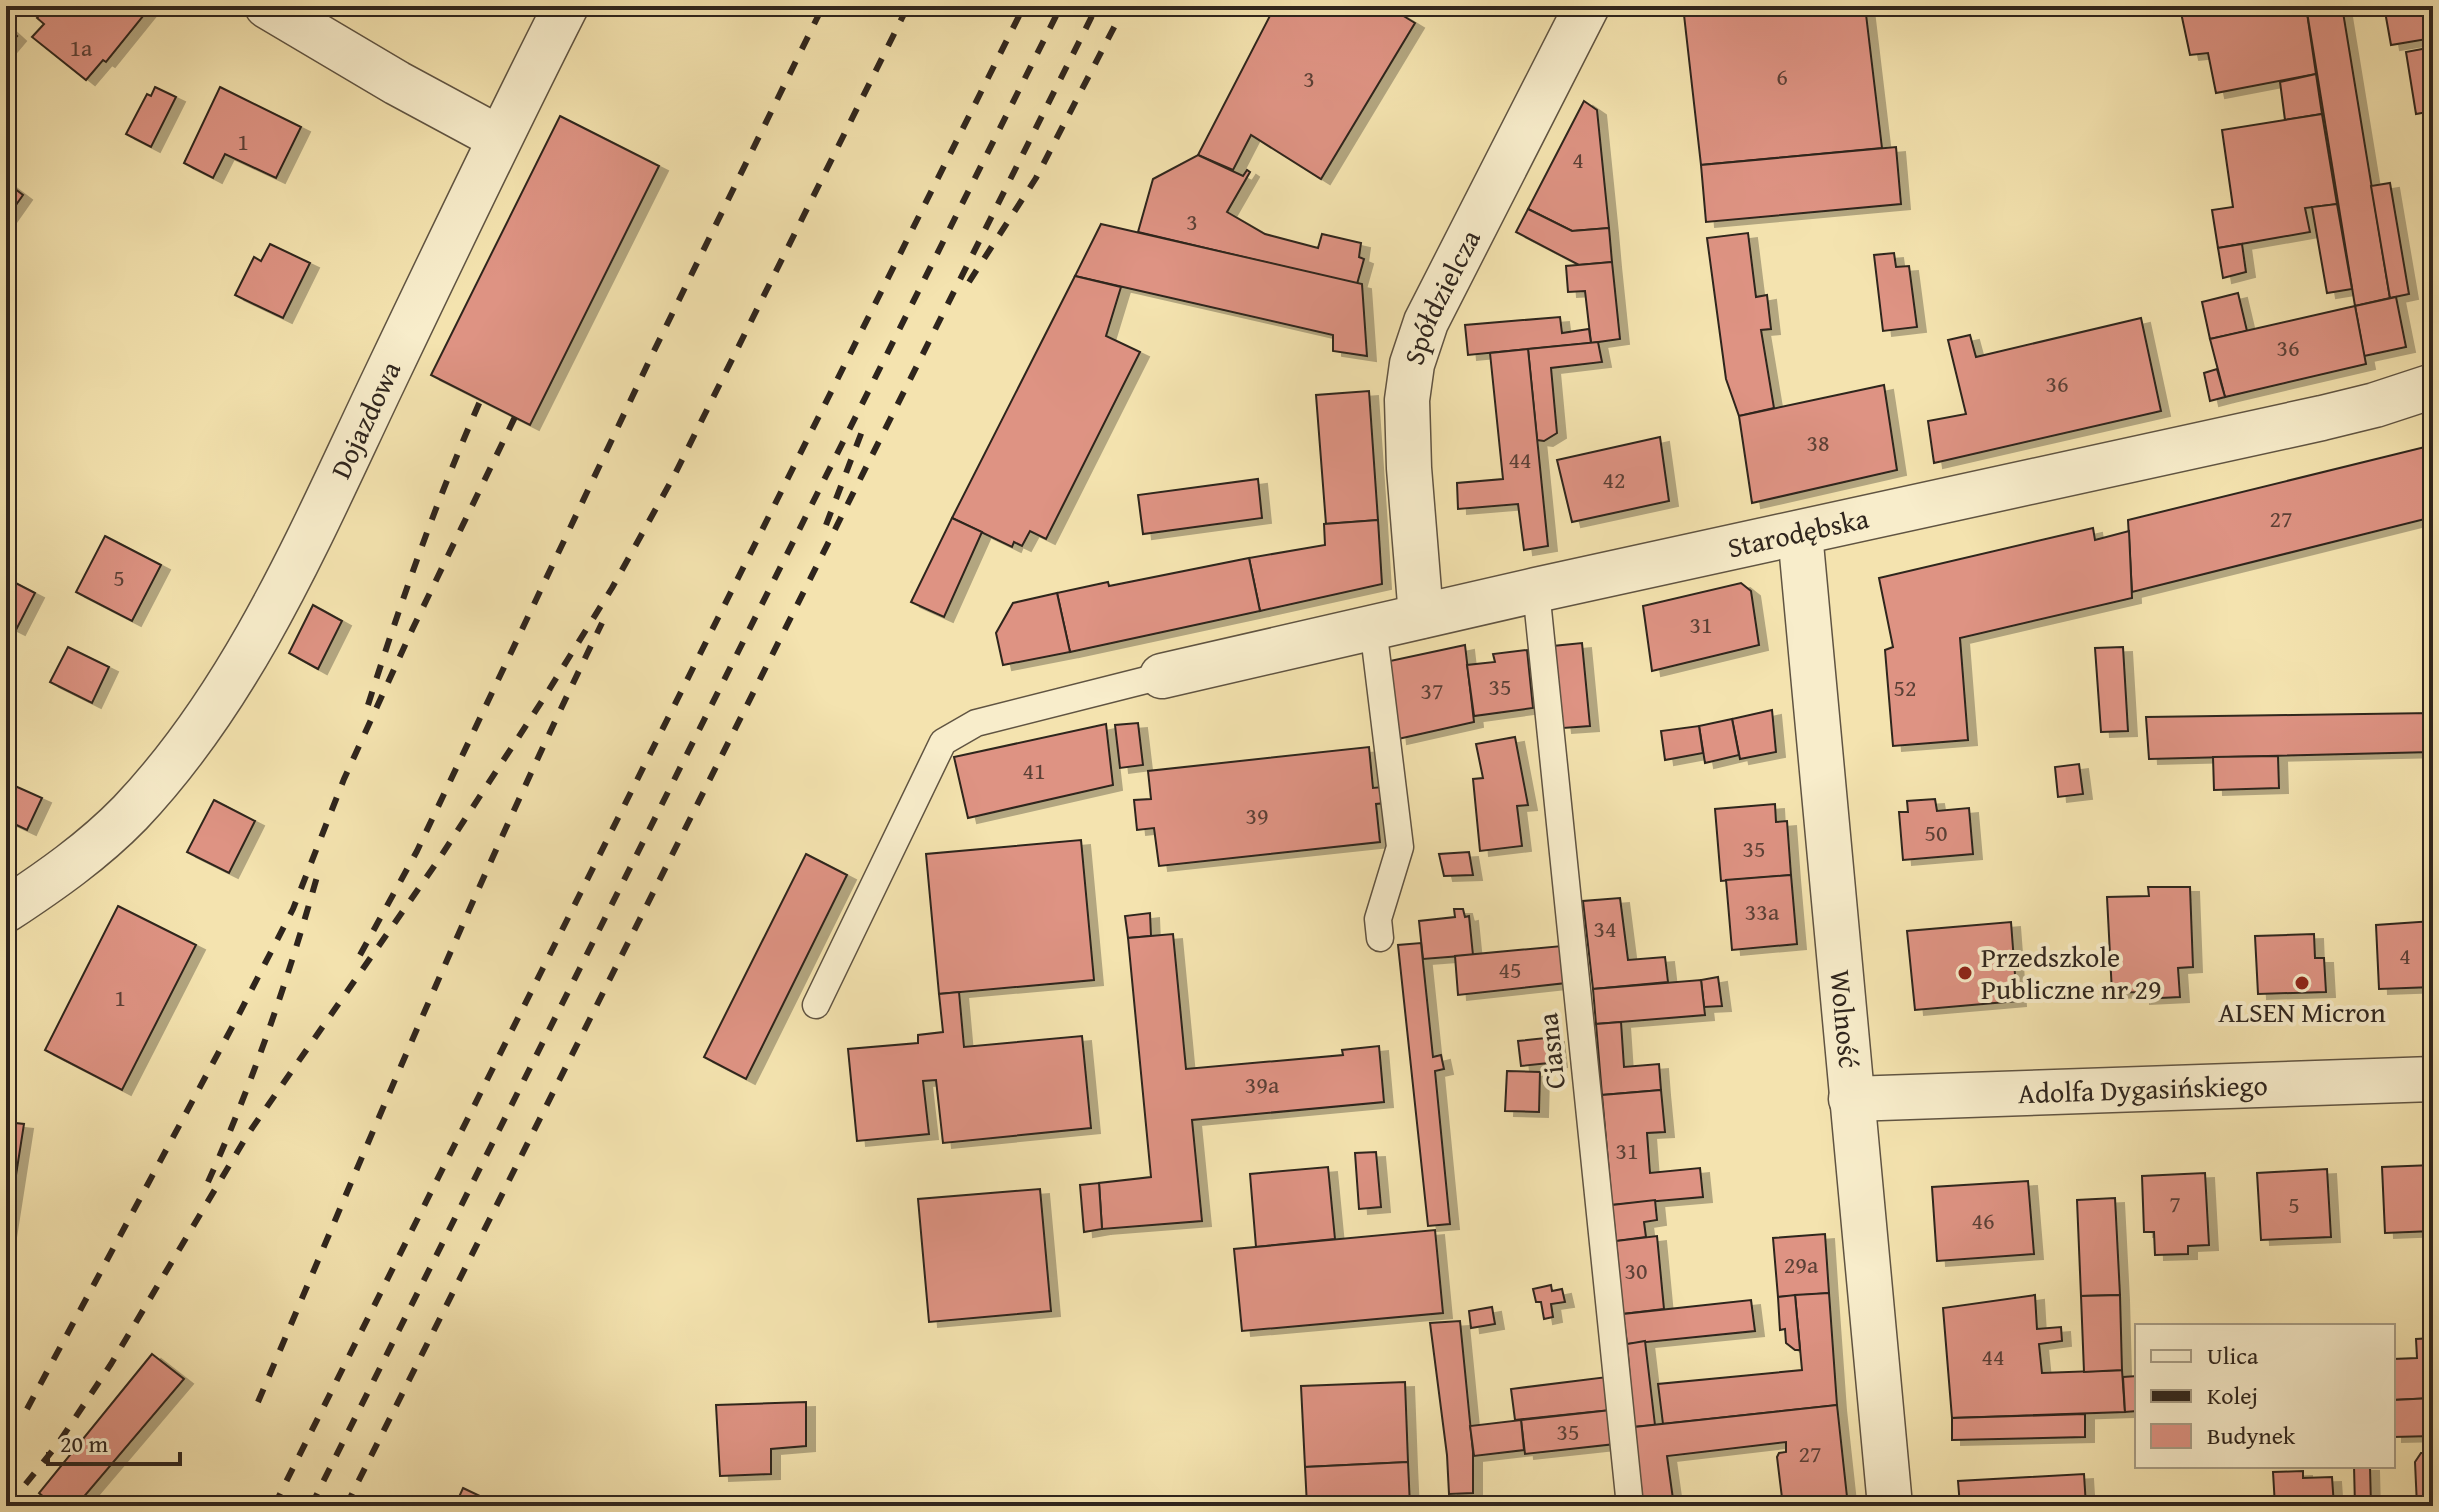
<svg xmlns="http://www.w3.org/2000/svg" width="2439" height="1512" font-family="'Gentium Book Plus',serif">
<defs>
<filter id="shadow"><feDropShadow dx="9" dy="5" stdDeviation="0" flood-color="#0004"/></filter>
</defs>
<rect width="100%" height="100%" fill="#f4e3af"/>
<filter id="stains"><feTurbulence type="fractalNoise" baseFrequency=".0025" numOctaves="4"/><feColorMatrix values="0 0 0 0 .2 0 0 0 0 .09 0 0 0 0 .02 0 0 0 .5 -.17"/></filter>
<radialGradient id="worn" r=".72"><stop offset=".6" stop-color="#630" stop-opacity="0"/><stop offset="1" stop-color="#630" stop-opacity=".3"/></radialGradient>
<!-- building -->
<g fill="#de9383" stroke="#2f251d" stroke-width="2" filter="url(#shadow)">
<polygon points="47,6 143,6 148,10 106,62 103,60 86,80 32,37 44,24 37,18"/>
<polygon points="1275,6 1387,6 1415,23 1321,179 1251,135 1233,170 1198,155"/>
<polygon points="1683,6 1865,6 1882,148 1701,165"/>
<polygon points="2189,6 2306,6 2316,74 2216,93 2208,53 2190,55 2180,8"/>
<polygon points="2306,6 2342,6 2390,298 2355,306"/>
<polygon points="2384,6 2433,6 2433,38 2391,45"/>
<polygon points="6,26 17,36 6,49"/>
<polygon points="2433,47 2433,111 2416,114 2406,52"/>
<polygon points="2316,74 2322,114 2285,120 2280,82"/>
<polygon points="155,87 176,97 151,147 126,134 147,94 151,96"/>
<polygon points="220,87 301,127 276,178 225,154 213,178 184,163"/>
<polygon points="1584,101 1597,110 1609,228 1572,231 1528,209"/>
<polygon points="2322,114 2337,204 2305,208 2310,232 2218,248 2212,210 2233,207 2222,130"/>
<polygon points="560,116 659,166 530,425 431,375"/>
<polygon points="1896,147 1901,204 1706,222 1701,165"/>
<polygon points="1198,155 1243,176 1247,170 1250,172 1227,212 1265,234 1318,248 1322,234 1361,243 1359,257 1364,259 1357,284 1138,232 1153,179"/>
<polygon points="6,182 23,195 6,219"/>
<polygon points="2390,183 2409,294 2390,298 2371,186"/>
<polygon points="2337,204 2352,289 2327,293 2312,207"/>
<polygon points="1528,209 1572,231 1609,228 1612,262 1579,265 1516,232"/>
<polygon points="1101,224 1362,284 1367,356 1333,351 1333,335 1075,276"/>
<polygon points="1748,233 1756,297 1767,295 1771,329 1761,330 1774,408 1739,416 1726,379 1707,238"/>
<polygon points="270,244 310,263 283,318 235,295 254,257 261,261"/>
<polygon points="2242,244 2246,272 2223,278 2218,248"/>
<polygon points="1894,253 1896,267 1909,266 1917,327 1883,331 1874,255"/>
<polygon points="1612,262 1620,339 1591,343 1585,291 1568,292 1566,266"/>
<polygon points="1075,276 1121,287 1106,336 1140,352 1046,539 1030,531 1022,546 1014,542 1012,547 952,518"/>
<polygon points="2238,293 2247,331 2210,339 2202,302"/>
<polygon points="2396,297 2406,347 2364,356 2355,306"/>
<polygon points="2355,306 2366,364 2225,397 2210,339"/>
<polygon points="1560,317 1562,333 1589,329 1591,343 1468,355 1465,325"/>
<polygon points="2141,318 2161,411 1934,463 1928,421 1966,414 1948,340 1970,335 1976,357"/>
<polygon points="1598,342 1602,362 1551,368 1557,433 1544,441 1537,440 1528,349"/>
<polygon points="1528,349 1548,546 1524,550 1518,504 1458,509 1457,483 1503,479 1490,353"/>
<polygon points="2217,369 2225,397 2210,401 2204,373"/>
<polygon points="1884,385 1897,470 1752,503 1739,416"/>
<polygon points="1369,391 1378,520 1326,524 1316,395"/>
<polygon points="1660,437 1669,501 1572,522 1557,460"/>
<polygon points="2433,445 2433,517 2132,592 2128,520"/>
<polygon points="1258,479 1262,518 1143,534 1138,495"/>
<polygon points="952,518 982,532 944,617 911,602"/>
<polygon points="1378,520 1382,584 1260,611 1249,558 1325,545 1324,524"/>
<polygon points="2093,528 2095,540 2129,531 2132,598 1960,638 1968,740 1893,746 1885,650 1893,647 1879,578"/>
<polygon points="105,536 161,565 132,621 76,592"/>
<polygon points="1249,558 1260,611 1070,652 1057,593 1108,582 1109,586"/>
<polygon points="6,578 35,593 16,630 6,625"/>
<polygon points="1741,583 1751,591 1759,645 1652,671 1643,606"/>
<polygon points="1057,593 1070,652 1003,665 996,633 1013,603"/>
<polygon points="313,605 342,621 318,669 289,653"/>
<polygon points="1582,643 1590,726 1563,728 1553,646"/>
<polygon points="1465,645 1474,722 1398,739 1390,661"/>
<polygon points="68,647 109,667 92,703 50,682"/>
<polygon points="2123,647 2128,731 2101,732 2095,648"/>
<polygon points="1527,650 1533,708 1474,716 1467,665 1495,662 1493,654"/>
<polygon points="1772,710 1776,752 1740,759 1732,719"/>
<polygon points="2433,713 2433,752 2149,759 2146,717"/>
<polygon points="1732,719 1739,755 1705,763 1699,726"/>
<polygon points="1138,723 1143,765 1120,768 1115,725"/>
<polygon points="1106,724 1113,785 968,818 954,757"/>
<polygon points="1699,726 1703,753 1665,760 1661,731"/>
<polygon points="1515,737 1528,805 1517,806 1522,846 1480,851 1473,779 1483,778 1476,744"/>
<polygon points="1369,747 1373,788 1383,787 1386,803 1376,804 1380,842 1159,866 1154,828 1137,830 1134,800 1151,799 1148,771"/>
<polygon points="2278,756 2279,788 2214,790 2213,757"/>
<polygon points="2079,764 2083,794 2058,797 2055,767"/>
<polygon points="6,782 42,798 27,830 6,820"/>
<polygon points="1935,799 1937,811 1969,808 1973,854 1903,860 1899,812 1908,812 1907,801"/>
<polygon points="214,800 255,821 229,873 187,852"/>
<polygon points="1775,804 1776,822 1787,821 1791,875 1721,881 1715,809"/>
<polygon points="1081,840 1094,980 939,994 926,854"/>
<polygon points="1469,852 1473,875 1444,876 1439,854"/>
<polygon points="806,854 847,875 746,1079 704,1057"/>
<polygon points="1791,875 1797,944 1732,950 1726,880"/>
<polygon points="2148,887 2190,887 2193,967 2178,968 2180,997 2141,999 2141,992 2112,993 2107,897 2149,896"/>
<polygon points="1620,898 1628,960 1665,957 1668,982 1593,989 1583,901"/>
<polygon points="118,906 196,945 122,1090 45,1050"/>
<polygon points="1454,909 1463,909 1465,917 1469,916 1473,955 1423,959 1419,921 1455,917"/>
<polygon points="1150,913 1151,936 1128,938 1125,916"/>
<polygon points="2433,921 2433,987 2379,989 2376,925"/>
<polygon points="2011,922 2017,1001 1915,1010 1907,931"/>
<polygon points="1173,934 1186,1069 1343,1055 1342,1050 1379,1046 1384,1102 1192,1120 1202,1221 1102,1229 1099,1183 1151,1177 1128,938"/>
<polygon points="2314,934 2315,958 2324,958 2326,992 2258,994 2255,936"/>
<polygon points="1421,943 1433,1057 1441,1055 1444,1069 1435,1071 1450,1224 1428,1226 1398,945"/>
<polygon points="1562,946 1566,983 1458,995 1455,956"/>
<polygon points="1718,977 1722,1006 1704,1007 1701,980"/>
<polygon points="1701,980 1705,1015 1596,1024 1593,989"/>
<polygon points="959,992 964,1047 1082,1036 1091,1128 943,1143 936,1080 923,1081 929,1134 857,1141 848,1049 918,1043 918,1035 943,1032 939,994"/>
<polygon points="1621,1022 1624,1067 1659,1064 1661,1090 1602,1095 1596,1024"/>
<polygon points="1555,1037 1558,1062 1521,1066 1518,1041"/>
<polygon points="1507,1071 1540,1072 1539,1112 1505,1111"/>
<polygon points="1661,1090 1665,1132 1647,1133 1650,1173 1700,1168 1703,1197 1612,1205 1602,1095"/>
<polygon points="6,1122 24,1124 6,1239"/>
<polygon points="1376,1152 1381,1207 1359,1209 1355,1153"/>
<polygon points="2433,1165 2433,1231 2385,1233 2382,1167"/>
<polygon points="1328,1167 1335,1239 1256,1247 1250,1174"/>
<polygon points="2327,1169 2331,1237 2261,1240 2257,1173"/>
<polygon points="2205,1173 2209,1245 2188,1246 2188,1254 2155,1255 2154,1232 2144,1232 2142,1176"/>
<polygon points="2028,1181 2034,1254 1937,1261 1932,1187"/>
<polygon points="1099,1183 1102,1229 1084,1232 1080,1185"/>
<polygon points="1040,1189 1051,1311 929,1322 918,1199"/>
<polygon points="2115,1198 2120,1295 2081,1296 2077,1200"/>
<polygon points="1655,1200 1657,1220 1644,1222 1646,1237 1616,1241 1612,1205"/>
<polygon points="1435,1230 1443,1313 1242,1331 1234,1249"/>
<polygon points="1825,1234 1829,1293 1778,1297 1773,1238"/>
<polygon points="1657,1236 1664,1309 1623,1314 1616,1241"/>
<polygon points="1551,1285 1552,1291 1562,1289 1565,1302 1551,1304 1553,1317 1544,1319 1541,1302 1536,1302 1533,1289"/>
<polygon points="1829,1293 1837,1405 1663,1424 1658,1384 1802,1370 1795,1295"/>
<polygon points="1795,1295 1800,1350 1795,1350 1786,1343 1785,1329 1780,1330 1778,1297"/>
<polygon points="2035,1295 2037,1329 2061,1327 2062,1341 2039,1344 2042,1373 2122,1370 2125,1412 1952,1418 1943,1308"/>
<polygon points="2120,1295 2122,1370 2084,1372 2081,1296"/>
<polygon points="1751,1300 1755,1331 1627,1344 1623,1314"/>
<polygon points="1492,1307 1495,1324 1471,1328 1469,1311"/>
<polygon points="1460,1321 1473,1452 1473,1493 1449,1494 1447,1455 1430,1323"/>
<polygon points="2433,1338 2433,1398 2393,1400 2393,1359 2417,1358 2416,1339"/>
<polygon points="1645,1341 1655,1425 1634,1427 1627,1344"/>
<polygon points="152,1354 184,1379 76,1506 55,1506 39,1493"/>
<polygon points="2137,1376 2137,1411 2125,1412 2123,1377"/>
<polygon points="1607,1377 1611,1410 1515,1420 1511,1389"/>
<polygon points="1405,1382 1408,1462 1305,1467 1301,1386"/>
<polygon points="2433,1398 2433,1436 2393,1437 2393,1400"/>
<polygon points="806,1402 806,1446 771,1449 771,1474 720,1476 716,1405"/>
<polygon points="1837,1405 1848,1506 1783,1506 1777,1457 1779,1453 1786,1452 1786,1442 1667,1456 1673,1499 1643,1503 1634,1427"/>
<polygon points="1611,1410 1615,1444 1525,1454 1521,1420"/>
<polygon points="2085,1414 2085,1437 1952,1440 1952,1418"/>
<polygon points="1521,1420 1524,1450 1474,1456 1470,1426"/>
<polygon points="2421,1453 2433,1453 2433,1506 2417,1506 2415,1462"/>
<polygon points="1408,1462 1410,1506 1307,1506 1305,1467"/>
<polygon points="2354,1466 2370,1466 2371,1506 2355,1506"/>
<polygon points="2303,1471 2303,1478 2332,1477 2334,1506 2275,1506 2273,1472"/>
<polygon points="2084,1474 2086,1506 1960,1506 1958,1481"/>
<polygon points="463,1488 482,1497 478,1506 455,1506"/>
<polygon points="1519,1496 1520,1506 1478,1506 1478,1501"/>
<polygon points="1711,1496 1712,1506 1643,1506 1643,1503"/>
</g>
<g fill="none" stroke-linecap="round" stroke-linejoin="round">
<!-- lane casing -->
<g stroke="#605442" stroke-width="29">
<g id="lane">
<polyline points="1536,590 1630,1506"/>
<polyline points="1373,627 1400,847 1378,919 1380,938"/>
<polyline points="816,1005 943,742 976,723 1162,676"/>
</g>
</g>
<!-- street casing -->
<g stroke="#605442" stroke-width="47">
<g id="street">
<polyline points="267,6 397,83 499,138"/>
<path id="s1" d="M1800 533 1890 1506"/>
<path id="s2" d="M1421 616 1409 468 1407 400 1412 364 1426 322 1587 6"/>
<path id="s3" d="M1162 676 1536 590 2322 418 2375 405 2433 386"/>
<path id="s4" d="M6 910C50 881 93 851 130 813 245 692 312 531 383 382 443 256 503 130 566 6"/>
<path id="s5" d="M1851 1099 2433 1079"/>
</g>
</g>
<!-- lane -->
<use href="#lane" stroke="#f8edcb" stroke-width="26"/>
<!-- street -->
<use href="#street" stroke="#f8edcb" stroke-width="44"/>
<!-- rail -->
<g stroke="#2f251d" stroke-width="6" stroke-dasharray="14 14" stroke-linecap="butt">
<polyline points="969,282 1036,178 1125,6"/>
<polyline points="826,525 866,421"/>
<path d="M368 705C401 601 437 499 481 399"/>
<polyline points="360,955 417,851 652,355 823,6"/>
<path d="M208 1182C254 1080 290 974 320 866"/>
<path d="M258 1402C369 1141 478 878 602 623"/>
<polyline points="27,1409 237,1018 293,909 344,779 412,630 515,417"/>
<polyline points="8,1506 57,1445 111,1364 248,1134 437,862 542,701 612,588 675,474 908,6"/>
<polyline points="274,1506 1024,6"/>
<polyline points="311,1506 1061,6"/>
<polyline points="346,1506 1097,6"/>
</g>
</g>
<!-- markers -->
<g fill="#8f2418" stroke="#f8edcb" stroke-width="3">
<circle cx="1965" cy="973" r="8"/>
<circle cx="2302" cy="983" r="8"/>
</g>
<g text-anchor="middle" stroke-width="8" stroke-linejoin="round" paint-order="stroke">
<!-- number labels -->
<g font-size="24" fill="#5b4036">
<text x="81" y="56">1a</text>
<text x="1782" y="85">6</text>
<text x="1309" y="87">3</text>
<text x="243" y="150">1</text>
<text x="1578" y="168">4</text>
<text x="1192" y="230">3</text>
<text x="2288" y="356">36</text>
<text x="2057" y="392">36</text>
<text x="1818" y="451">38</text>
<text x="1520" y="468">44</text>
<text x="1614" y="488">42</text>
<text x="2281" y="527">27</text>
<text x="119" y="586">5</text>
<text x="1701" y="633">31</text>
<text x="1500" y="695">35</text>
<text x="1905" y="696">52</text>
<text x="1432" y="699">37</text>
<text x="1034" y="779">41</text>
<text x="1257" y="824">39</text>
<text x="1936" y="841">50</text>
<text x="1754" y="857">35</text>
<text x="1762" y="920">33a</text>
<text x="1605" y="937">34</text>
<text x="2405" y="964">4</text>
<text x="1510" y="978">45</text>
<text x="120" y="1006">1</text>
<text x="1262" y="1093">39a</text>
<text x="1627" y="1159">31</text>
<text x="2175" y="1212">7</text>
<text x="2294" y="1213">5</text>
<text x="1983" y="1229">46</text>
<text x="1801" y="1273">29a</text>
<text x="1636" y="1279">30</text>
<text x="1993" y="1365">44</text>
<text x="1568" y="1440">35</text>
<text x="1810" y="1462">27</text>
</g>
<!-- street labels -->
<g font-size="28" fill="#2f251d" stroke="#f8edcb">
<text dy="10" stroke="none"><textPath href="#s2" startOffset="326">Spółdzielcza</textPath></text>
<text dy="10" stroke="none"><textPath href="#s4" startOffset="618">Dojazdowa</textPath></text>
<text dy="10" stroke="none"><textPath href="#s3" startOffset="652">Starodębska</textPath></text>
<text dy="10" stroke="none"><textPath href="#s1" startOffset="488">Wolność</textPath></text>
<text transform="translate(1551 1051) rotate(-96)" y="10">Ciasna</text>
<text dy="10" stroke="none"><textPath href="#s5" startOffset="292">Adolfa Dygasińskiego</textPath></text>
</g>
<!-- poi labels -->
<g font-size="28" fill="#2f251d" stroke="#f8edcb" text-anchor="start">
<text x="1981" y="967">Przedszkole<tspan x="1981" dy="32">Publiczne nr 29</tspan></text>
<text x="2302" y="1022" text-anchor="middle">ALSEN Micron</text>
</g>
</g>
<!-- margin -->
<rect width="2439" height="1512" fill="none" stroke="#f4e3af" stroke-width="32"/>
<rect x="8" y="8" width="2423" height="1496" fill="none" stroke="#2f251d" stroke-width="4"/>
<rect x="16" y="16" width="2407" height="1480" fill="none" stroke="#2f251d" stroke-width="2"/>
<!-- legend -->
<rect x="2135" y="1324" width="260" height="144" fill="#f8edcb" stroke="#a89d85" stroke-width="2"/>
<rect x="2151" y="1350" width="40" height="12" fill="#f8edcb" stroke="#a89d85" stroke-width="2"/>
<text x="2207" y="1364" font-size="24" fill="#2f251d">Ulica</text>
<rect x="2151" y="1390" width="40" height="12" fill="#2f251d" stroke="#a89d85" stroke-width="2"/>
<text x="2207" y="1404" font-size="24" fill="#2f251d">Kolej</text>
<rect x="2151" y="1424" width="40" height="24" fill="#de9383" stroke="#a89d85" stroke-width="2"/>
<text x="2207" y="1444" font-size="24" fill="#2f251d">Budynek</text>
<!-- scale -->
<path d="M48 1452v12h132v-12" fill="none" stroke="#2f251d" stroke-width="4"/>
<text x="60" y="1452" font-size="24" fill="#2f251d" stroke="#f8edcb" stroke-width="6" paint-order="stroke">20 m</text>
<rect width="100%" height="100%" filter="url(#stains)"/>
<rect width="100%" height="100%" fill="url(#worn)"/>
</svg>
